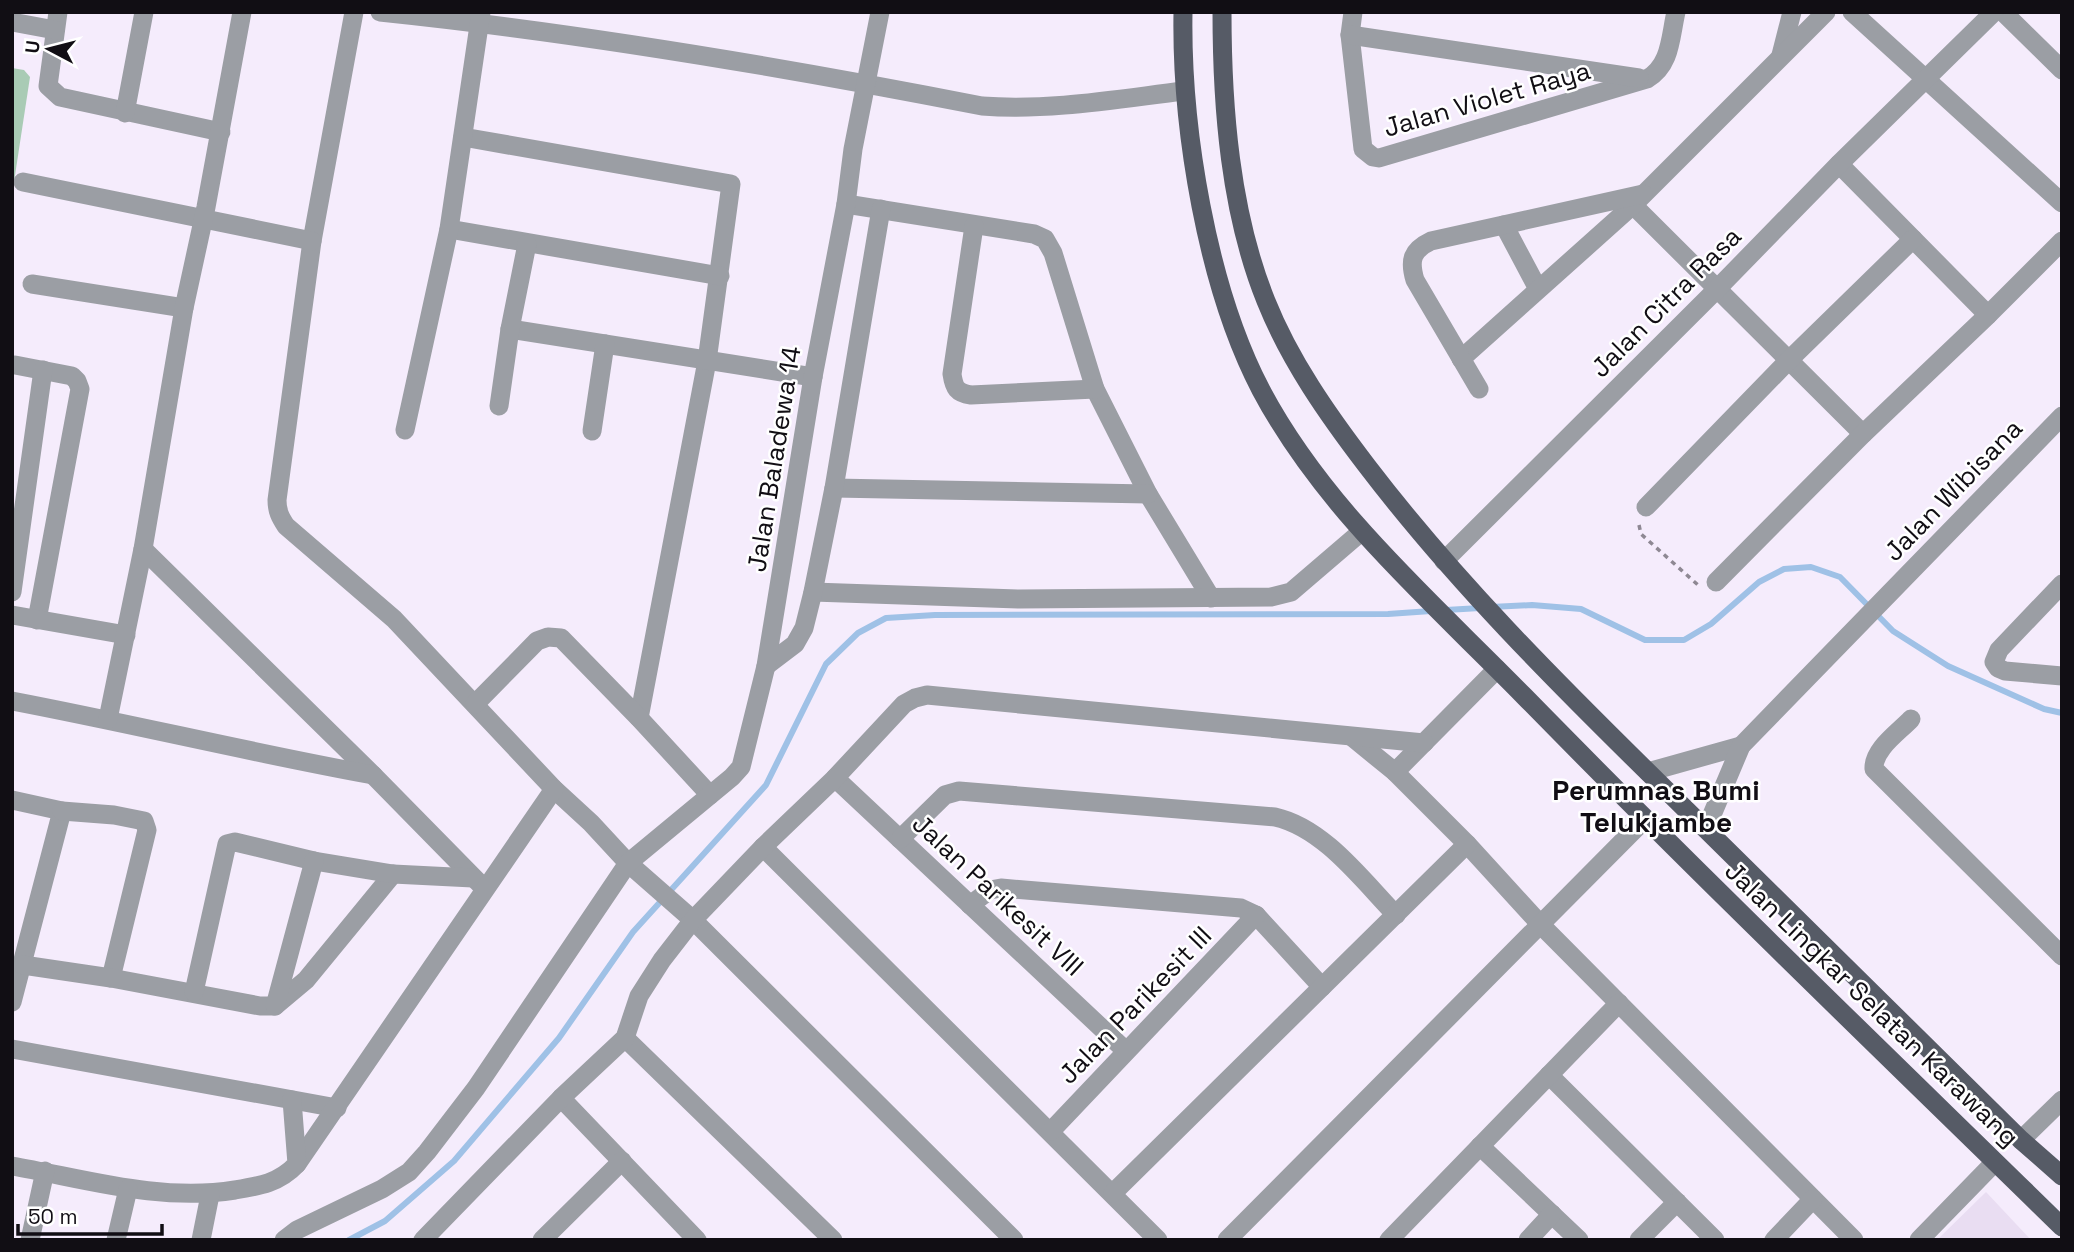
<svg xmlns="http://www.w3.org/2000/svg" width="2074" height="1252" font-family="'Space Grotesk',sans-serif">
<rect width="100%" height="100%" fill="#f5ecfc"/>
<!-- built -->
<polygon fill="#e9ddf2" points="1986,1192 2031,1240 1937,1240"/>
<!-- green -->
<polygon fill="#a9cbb5" points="12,68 24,70 30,77 12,195"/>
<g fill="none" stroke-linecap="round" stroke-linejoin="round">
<!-- stream -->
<g stroke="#9fc1e6" stroke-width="6">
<polyline points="1491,607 1532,605 1581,609 1645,640 1684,640 1711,624 1759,582 1784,569 1811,567 1840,577 1893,631 1948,666 2044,709 2062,713"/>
<polyline points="1446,610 1480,608"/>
<polyline points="349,1240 385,1221 454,1161 559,1038 633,932 766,785 826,664 858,633 886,618 935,615 1388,614 1431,611"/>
</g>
<!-- path -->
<polyline stroke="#8e8893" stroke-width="3.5" stroke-dasharray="5 5" stroke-linecap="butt" points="1639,525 1641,534 1698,585"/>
<!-- minor -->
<g stroke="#9b9ea4" stroke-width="19">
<polyline points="58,12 48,86 60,97 221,132"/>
<path d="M354 12 312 241 277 500C277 511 280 517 286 526L394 619 554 789 591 823 628 863 693 920 1014 1240"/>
<path d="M380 12C582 33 783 67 982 106 1050 111 1117 99 1184 91"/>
<path d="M1353 12 1350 35 1363 149 1373 157 1379 158 1647 79C1671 65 1670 38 1676 12"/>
<polyline points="1852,12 2062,203"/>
<polyline points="2003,12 2062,70"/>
<polyline points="12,22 55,30"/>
<polyline points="1350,35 1639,78"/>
<polyline points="1781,55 1792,12"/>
<polyline points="125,113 144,12"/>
<polyline points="463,137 731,184 707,361 639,718"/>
<polyline points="1839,164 1988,315"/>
<polyline points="23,182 312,241"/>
<polyline points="846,204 1034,234 1045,239 1053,253 1095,389 1148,494 1211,598"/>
<polyline points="1633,205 1863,434"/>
<polyline points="1504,225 1538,289"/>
<path d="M974 226 952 374C954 388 957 393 971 395L1095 389"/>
<polyline points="449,229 720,276"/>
<polyline points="32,284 184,308"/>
<polyline points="510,329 813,377"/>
<polyline points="1461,359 1633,205 1826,12"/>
<polyline points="15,365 72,376 77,381 80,389 37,620"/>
<path d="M1479 389 1415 280C1409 260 1412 250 1431 241L1643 194"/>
<polyline points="499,406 510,329 527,244"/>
<polyline points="405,430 449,229 481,12"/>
<polyline points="592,431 605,344"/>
<polyline points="834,488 1148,494"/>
<polyline points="1646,507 1788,361 1913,239"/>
<polyline points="143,549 373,775 484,888"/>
<polyline points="1444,561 1716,290 1839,164 1994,12"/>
<polyline points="1716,582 1863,434 1988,315 2062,241"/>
<polyline points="2062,584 1999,650 1994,662 1998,668 2005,671 2062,676"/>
<polyline points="12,592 43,370"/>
<polyline points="813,592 1019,599 1271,597 1291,592 1361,532"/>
<polyline points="12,615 126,635"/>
<polyline points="766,666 795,644 804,628 813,592 834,488 881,209"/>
<path d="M12 701C133 724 252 753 373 775"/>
<polyline points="475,704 537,641 548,637 561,638 639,718 710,795"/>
<polyline points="108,719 143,549 184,308 206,207 242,12"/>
<path d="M1911 719C1899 732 1873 749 1874 769L2062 956"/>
<polyline points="1352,737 1395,772 1467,844 1541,925 1854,1240"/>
<polyline points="1395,772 1497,669"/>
<polyline points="1648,772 1741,746"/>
<polyline points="835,778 1126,1051"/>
<polyline points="12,800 62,811 12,1002"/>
<polyline points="62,811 114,815 144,821 147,830 111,978"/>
<polyline points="1706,829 1741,746 2062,416"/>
<path d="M900 839 945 795 959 791 1275 817C1324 828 1362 880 1396 915"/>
<polyline points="763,847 1158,1240"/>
<polyline points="970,905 990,890 1001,888 1241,908 1256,915 1322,987"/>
<polyline points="23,965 111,978 260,1006 275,1006 306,980 393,874"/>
<polyline points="194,992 227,844 235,842 314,861 393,874 473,878"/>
<polyline points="275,1006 314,861"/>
<polyline points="625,1038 833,1240"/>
<polyline points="12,1049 337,1108"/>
<polyline points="1549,1075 1715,1240"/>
<polyline points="561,1098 697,1240"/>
<polyline points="1051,1131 1256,915"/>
<polyline points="2021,1140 2062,1100"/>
<polyline points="1480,1146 1579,1240"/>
<polyline points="297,1164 554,789"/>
<path d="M12 1166C86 1179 160 1202 235 1190 260 1186 279 1183 297 1164L292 1100"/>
<polyline points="1113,1193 1467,844"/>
<polyline points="30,1240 45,1171"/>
<polyline points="116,1240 128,1189"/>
<polyline points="201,1240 210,1195"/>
<polyline points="284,1240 297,1230 382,1189 409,1172 427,1152 476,1088 628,863 732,777 741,767 766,666 813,377 846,204 853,149 880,12"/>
<polyline points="423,1240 561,1098 625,1038 639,996 662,960 693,920 763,847 835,778 904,704 915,698 927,695 1424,743"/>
<polyline points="542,1240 622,1161"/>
<polyline points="1389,1240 1619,1003"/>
<polyline points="1528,1240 1552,1214"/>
<polyline points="1639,1240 1677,1202"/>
<polyline points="1774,1240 1813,1199"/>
<polyline points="1919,1240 1995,1162"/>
</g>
<!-- tertiary -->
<polyline stroke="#9b9ea4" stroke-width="19" points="1227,1240 1645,819"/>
<!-- primary -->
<g stroke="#565b66" stroke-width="19">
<path d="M1183 12C1181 128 1207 287 1261 390 1324 509 1431 601 1524 696 1700 876 1882 1051 2062 1227"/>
<path d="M1222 12C1222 107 1230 212 1266 301 1290 361 1328 415 1367 466 1454 580 1556 682 1658 782 1779 901 1900 1020 2021 1140L2062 1176"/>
</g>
</g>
<g text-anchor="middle" stroke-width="5" stroke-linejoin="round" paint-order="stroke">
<!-- street labels -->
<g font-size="26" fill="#110e14" stroke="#fff">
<text transform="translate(1487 99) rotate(-16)" y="9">Jalan Violet Raya</text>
<text transform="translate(1666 302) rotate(-45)" y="9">Jalan Citra Rasa</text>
<text transform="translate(774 459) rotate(-81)" y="9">Jalan Baladewa 14</text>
<text transform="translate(1953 490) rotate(-46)" y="9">Jalan Wibisana</text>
<text transform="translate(998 895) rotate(43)" y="9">Jalan Parikesit VIII</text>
<text transform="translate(1872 1004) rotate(44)" y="9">Jalan Lingkar Selatan Karawang</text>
<text transform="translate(1135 1005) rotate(-46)" y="9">Jalan Parikesit III</text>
</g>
<!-- neighbourhood labels -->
<g font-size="28" font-weight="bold" fill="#110e14" stroke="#fff">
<text x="1656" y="800">Perumnas Bumi<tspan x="1656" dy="32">Telukjambe</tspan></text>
</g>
</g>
<!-- border -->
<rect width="2074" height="1252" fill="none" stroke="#110e14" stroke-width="28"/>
<!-- north arrow -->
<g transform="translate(49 49) rotate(277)" stroke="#ffffff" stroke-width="5" paint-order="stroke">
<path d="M0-5L12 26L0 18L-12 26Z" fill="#110e14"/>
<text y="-10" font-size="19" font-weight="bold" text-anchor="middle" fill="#110e14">U</text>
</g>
<!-- scale -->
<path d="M18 1224v10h144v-10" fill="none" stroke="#110e14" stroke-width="3.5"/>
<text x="28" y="1224" font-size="21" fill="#110e14" stroke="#ffffff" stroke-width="5" paint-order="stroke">50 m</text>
</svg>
